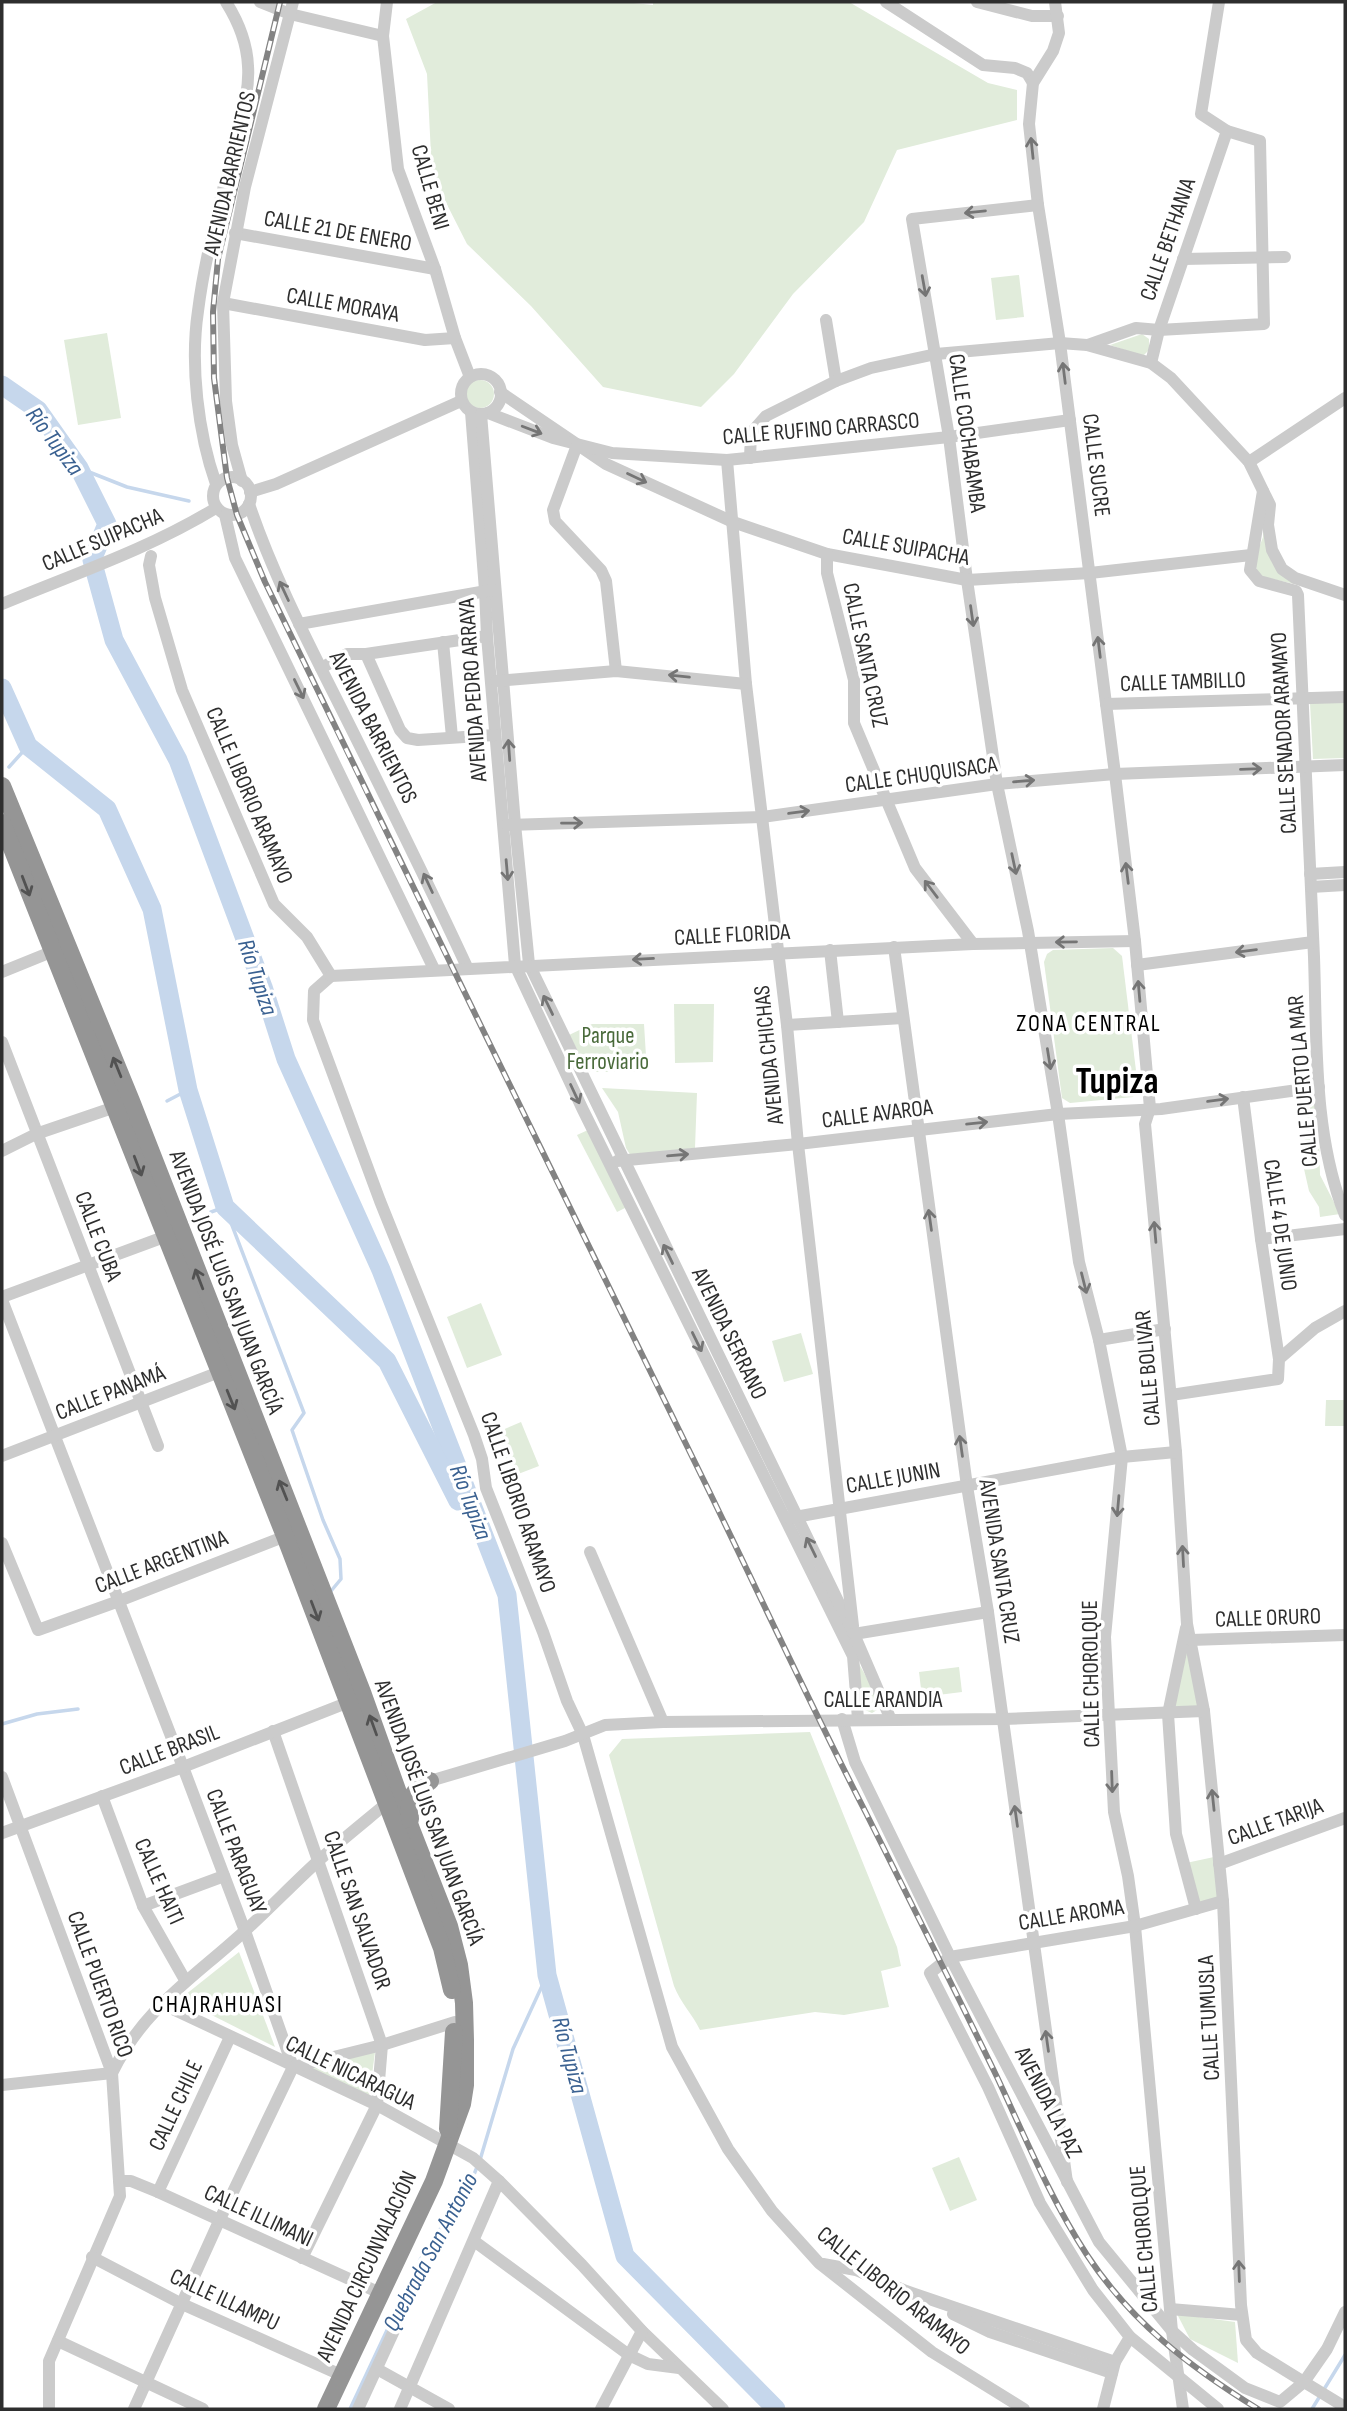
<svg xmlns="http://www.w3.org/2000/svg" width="1347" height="2411" font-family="'Sofia Sans Condensed',sans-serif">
<rect width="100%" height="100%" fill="#fff"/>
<!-- green -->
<g fill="#e1ecdb">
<polygon points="437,2 624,2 653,5 653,2 849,2 988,83 1017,90 1017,120 897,150 864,222 793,294 734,374 701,407 603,387 531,306 467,244 432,175 427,74 406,19"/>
<polygon points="1019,275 1024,317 996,320 991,278"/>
<polygon points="107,333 121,418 78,425 64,340"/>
<polygon points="1142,334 1149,339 1149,350 1143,356 1110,345"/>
<circle cx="480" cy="394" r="14"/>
<polygon points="1263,507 1267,546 1308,587 1259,576 1254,561 1263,537"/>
<polygon points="1345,701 1345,758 1313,759 1310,703"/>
<polygon points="1113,948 1122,956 1138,1087 1133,1097 1070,1103 1062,1098 1044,962 1047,954 1053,950"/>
<polygon points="674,1004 714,1004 713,1062 675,1063"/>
<polygon points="592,1024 644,1024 647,1072 589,1072 569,1035"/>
<polygon points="602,1088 697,1093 695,1148 631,1156 626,1148 618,1112"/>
<polygon points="1313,1099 1318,1102 1320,1175 1340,1214 1320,1217 1319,1207 1309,1191 1302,1160 1306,1131 1305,1100"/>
<polygon points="588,1130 627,1207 617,1212 577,1135"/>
<polygon points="481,1303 502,1355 467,1368 447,1317"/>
<polygon points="801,1333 813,1374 784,1382 772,1341"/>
<polygon points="1326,1400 1345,1400 1345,1426 1325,1426"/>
<polygon points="521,1422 539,1466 513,1476 495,1433"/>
<polygon points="1188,1634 1201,1708 1172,1710"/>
<polygon points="859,1664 880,1701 877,1710 872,1713 865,1710 861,1703"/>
<polygon points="959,1667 962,1692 922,1697 919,1672"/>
<path d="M810 1732 897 1947 901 1966 881 1971 889 2007 844 2015 815 2012 700 2030C693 2015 680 2002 674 1986L609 1755 622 1739Z"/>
<polygon points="1214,1857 1220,1899 1198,1906 1186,1863"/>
<polygon points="239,1952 275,2047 180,1999"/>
<polygon points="375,2052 369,2097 305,2069"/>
<polygon points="959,2157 977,2200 950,2211 932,2168"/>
<polygon points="1177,2314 1235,2322 1238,2363 1190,2339"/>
</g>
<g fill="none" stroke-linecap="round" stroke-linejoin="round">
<!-- stream -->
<g stroke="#c6d7ec" stroke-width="3.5">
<polyline points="79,468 127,487 189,501"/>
<polyline points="9,767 28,746"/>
<polyline points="167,1101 188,1090"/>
<polyline points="211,1212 225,1207 304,1413 292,1430 323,1520 340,1559 341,1579 331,1591"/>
<polyline points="2,1724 37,1714 78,1709"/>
<polyline points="480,2160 513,2049 547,1975"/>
<polyline points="350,2409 420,2260 471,2182 477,2167"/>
<polyline points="1312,2409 1345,2355"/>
</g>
<!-- river -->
<g stroke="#c6d7ec" stroke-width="19">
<polyline points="2,385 38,410 79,468 107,524 92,560 114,640 178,760 263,987 286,1059 381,1270 507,1595 547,1975 625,2256 776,2409"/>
<polyline points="2,688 28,746 107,809 152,909 188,1090 225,1207 387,1361 458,1501"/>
</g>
<!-- minor -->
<g stroke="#cbcbcb" stroke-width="12">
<polyline points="260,2 290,14 383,36"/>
<polyline points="387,2 383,36 398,169 435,269 455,338 470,377"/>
<polyline points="886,2 983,65 1015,68 1027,73 1033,83"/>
<polyline points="977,2 1032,16 1058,16"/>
<polyline points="1055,2 1059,33 1053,51 1033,83 1029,124 1038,205 1060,343 1115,774 1135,941 1150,1108 1145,1124 1176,1452 1187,1624 1204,1711 1223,1901 1241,2305 1246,2340 1257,2353 1304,2382 1327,2349 1345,2312"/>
<polyline points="1038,205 912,219 949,437 967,580 997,784 1028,931 1058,1114 1079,1262 1099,1340 1122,1457 1105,1637 1114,1812 1128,1876 1135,1926 1172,2331 1183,2409"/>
<polyline points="235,233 435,269"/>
<polyline points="1183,259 1285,257"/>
<polyline points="223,303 425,340 455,338"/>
<polyline points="826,320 836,381"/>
<polyline points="1088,345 1136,328 1159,330 1264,324 1260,141 1227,131 1201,114 1219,2"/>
<polyline points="1151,363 1159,330 1227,131"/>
<circle cx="481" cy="394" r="20"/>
<polyline points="500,392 606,464 733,522 827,554 967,580 1090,573 1251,555"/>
<polyline points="471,412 485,590 487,636 515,965 583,1110 853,1656 858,1719"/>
<polyline points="488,413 553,438 612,453 727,460 949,437 1070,420"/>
<polyline points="481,414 515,824 529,964 854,1634 891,1720"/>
<polyline points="577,445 553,510 555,521 601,570 606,581 616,671"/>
<polyline points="750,458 751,433 766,416 836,381 871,368 936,354 1060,343 1087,345 1151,363 1171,378 1249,462 1270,505 1268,525 1272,550 1282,569 1295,578 1345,595"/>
<polyline points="727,460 746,684 787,1025 798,1144 853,1626"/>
<polyline points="1249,462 1345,398"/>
<circle cx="232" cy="496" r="19"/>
<polyline points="242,481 232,445 226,401 223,303 245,187 293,2"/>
<path d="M216 484C198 433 190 365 198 311 205 255 221 200 234 145 240 120 250 92 248 66 247 43 238 21 226 2"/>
<path d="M1263 491 1250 570 1259 581 1296 591 1298 595C1304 716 1309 837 1314 957 1317 1043 1313 1135 1345 1215"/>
<polyline points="250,492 276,484 461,401"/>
<path d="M249 504C274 578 311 648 346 718 387 800 428 883 467 967"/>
<polyline points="225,515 235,558 434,969"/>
<polyline points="827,554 827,573 854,680 854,723 915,868 973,944"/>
<polyline points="151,556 149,565 155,598 182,690 274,904 307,937 331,976 314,991 313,1020 380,1201 474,1435 482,1459 486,1488 543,1632 567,1701 583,1735 672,2047 728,2149 772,2211 819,2263 932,2352 1024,2409"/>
<path d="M2 604C74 574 149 549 216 508"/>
<polyline points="299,624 492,590"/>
<polyline points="443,642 452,737"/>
<polyline points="366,654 400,730 407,738 418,740 495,735"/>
<polyline points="321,668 347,654 366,654 487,636"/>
<polyline points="496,681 616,671 746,684"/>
<polyline points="1106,704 1345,697"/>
<polyline points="507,825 762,817 997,784 1115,774 1345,765"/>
<polyline points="1310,874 1345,872"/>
<polyline points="1311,887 1345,885"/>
<polyline points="894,947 967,1486 988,1612 1067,2182"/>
<polyline points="830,950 838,1022"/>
<polyline points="1137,965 1313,942"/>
<polyline points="2,972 61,948"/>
<polyline points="331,976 973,944 1135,941"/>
<polyline points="787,1025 903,1018"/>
<polyline points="2,1042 158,1446"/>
<polyline points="1243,1097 1261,1239 1279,1359"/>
<polyline points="2,1151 36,1134 121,1105"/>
<polyline points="617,1161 798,1144 1058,1114 1161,1109 1319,1087"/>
<polyline points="1261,1239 1345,1229"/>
<polyline points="2,1297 172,1234"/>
<polyline points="2,1300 183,1767 245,1931 293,2067 220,2219 134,2409"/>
<polyline points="1099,1340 1165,1329"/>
<polyline points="1171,1395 1278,1379 1279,1359 1315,1328 1345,1311"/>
<polyline points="2,1456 227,1369"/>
<polyline points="790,1518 1122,1457 1176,1452"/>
<polyline points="2,1543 38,1630 119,1601 291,1534"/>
<polyline points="590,1552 663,1722"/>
<polyline points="1186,1628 1168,1714 1176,1834 1196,1909"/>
<polyline points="854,1634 988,1612"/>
<polyline points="1191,1640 1345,1635"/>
<polyline points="842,1719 855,1762 950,1957 1099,2242 1172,2331 1193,2350 1245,2388 1280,2402 1304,2382 1345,2407"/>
<polyline points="273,1731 382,2045 377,2105 302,2258"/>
<polyline points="2,1777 112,2073 120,2196 49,2361 49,2409"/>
<polyline points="430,1781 565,1741 605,1725 663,1722 1003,1719 1204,1711"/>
<polyline points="102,1796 143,1906 185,1980"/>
<polyline points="2,1833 183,1767 349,1702"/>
<polyline points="1219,1864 1345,1818"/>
<polyline points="143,1906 224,1876"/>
<polyline points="160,2003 377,2105 473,2158 499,2181 582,2265 642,2331 723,2409"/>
<polyline points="293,2067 382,2045 455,2022"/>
<path d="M2 2085 112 2073C145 2006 194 1978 247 1929 270 1908 293 1884 317 1862 339 1842 363 1823 387 1803"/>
<polyline points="119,2181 131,2181 158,2192 380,2293"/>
<polyline points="158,2192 230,2037"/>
<polyline points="474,2241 629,2355 648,2364 679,2368"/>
<polyline points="92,2257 182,2304 341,2375"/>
<polyline points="823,2264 856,2270 906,2291 1115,2362"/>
<polyline points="1170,2309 1242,2315"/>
<polyline points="953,2314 990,2332 1112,2373"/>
<polyline points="58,2341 203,2409"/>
<polyline points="377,2369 449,2409"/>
<polyline points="358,2409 415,2285"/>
<polyline points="400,2409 499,2181"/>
<polyline points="601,2409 642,2331"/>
<polyline points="1103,2409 1115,2362 1130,2337"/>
<polyline points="1218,2409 1130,2337 1093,2290 1040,2203 988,2087 930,1973 950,1957 1135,1926 1223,1901"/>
</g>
<!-- highway -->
<g stroke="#959595" stroke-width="18">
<polyline points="2,786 131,1101 362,1692 411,1829 449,1926 459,1965 464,2003 465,2040 465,2085 462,2104 434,2181 326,2409"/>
<polyline points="2,823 285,1536 442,1948 452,1990"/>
<path d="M410 1819C408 1796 411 1794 430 1781"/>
<polyline points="448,2129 454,2032"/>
</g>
<!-- rail casing -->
<g stroke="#838383" stroke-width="6">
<path id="rail" d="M280 2 218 259 213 312 214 378 227 478 237 515 265 582C412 886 560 1188 709 1491 761 1598 811 1706 866 1813 910 1901 954 1988 997 2077 1025 2137 1051 2200 1087 2255 1132 2323 1190 2367 1258 2409"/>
</g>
<!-- rail -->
<use href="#rail" stroke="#fff" stroke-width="3.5" stroke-dasharray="10" stroke-linecap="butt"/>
</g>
<!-- one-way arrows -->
<defs><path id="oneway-shaft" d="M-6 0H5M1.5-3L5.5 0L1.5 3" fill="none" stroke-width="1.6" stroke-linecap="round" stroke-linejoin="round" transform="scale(1.75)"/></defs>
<g stroke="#757575">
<use href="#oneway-shaft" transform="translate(1032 148) rotate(-96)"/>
<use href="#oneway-shaft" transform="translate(975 212) rotate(174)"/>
<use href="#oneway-shaft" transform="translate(924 286) rotate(80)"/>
<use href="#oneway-shaft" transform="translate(1064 373) rotate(-97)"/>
<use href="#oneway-shaft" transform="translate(532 430) rotate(21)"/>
<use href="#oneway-shaft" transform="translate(637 478) rotate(25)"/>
<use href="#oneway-shaft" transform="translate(284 591) rotate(-115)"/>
<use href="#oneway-shaft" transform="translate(972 616) rotate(82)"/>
<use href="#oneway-shaft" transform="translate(1099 647) rotate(-97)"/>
<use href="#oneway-shaft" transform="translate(679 676) rotate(-174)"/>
<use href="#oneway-shaft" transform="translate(299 689) rotate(64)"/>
<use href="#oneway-shaft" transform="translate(509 750) rotate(-94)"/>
<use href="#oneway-shaft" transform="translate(1251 769) rotate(-2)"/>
<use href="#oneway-shaft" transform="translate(1024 781) rotate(-5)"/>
<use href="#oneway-shaft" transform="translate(799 812) rotate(-8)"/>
<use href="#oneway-shaft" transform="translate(572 823) rotate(-1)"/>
<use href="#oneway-shaft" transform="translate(1014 864) rotate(78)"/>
<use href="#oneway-shaft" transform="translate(507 870) rotate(85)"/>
<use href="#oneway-shaft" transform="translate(1127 873) rotate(-97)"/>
<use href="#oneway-shaft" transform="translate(428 883) rotate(-115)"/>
<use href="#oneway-shaft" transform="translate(931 889) rotate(-127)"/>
<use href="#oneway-shaft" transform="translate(1066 942) rotate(179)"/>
<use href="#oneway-shaft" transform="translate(1246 951) rotate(173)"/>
<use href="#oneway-shaft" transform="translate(643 959) rotate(177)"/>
<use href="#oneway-shaft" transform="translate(1139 991) rotate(-95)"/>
<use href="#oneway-shaft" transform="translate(548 1005) rotate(-116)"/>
<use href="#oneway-shaft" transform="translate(1049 1059) rotate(81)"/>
<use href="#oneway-shaft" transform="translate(575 1094) rotate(65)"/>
<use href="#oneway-shaft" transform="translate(1218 1100) rotate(-8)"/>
<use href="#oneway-shaft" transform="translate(977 1123) rotate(-6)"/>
<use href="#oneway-shaft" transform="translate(678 1155) rotate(-5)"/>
<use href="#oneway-shaft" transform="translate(930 1220) rotate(-98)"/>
<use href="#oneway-shaft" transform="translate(1155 1232) rotate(-95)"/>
<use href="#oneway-shaft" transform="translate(668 1254) rotate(-116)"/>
<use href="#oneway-shaft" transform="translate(1084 1283) rotate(76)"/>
<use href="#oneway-shaft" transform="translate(697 1342) rotate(64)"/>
<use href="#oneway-shaft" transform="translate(961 1446) rotate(-98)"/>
<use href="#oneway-shaft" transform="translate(1118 1506) rotate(95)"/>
<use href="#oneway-shaft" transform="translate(811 1547) rotate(-116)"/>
<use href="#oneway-shaft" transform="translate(1183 1556) rotate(-93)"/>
<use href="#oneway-shaft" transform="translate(1112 1782) rotate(88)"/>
<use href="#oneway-shaft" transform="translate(1213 1800) rotate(-96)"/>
<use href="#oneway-shaft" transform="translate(1016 1816) rotate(-98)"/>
<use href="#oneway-shaft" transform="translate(1047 2041) rotate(-98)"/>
<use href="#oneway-shaft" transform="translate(1239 2271) rotate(-92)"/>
</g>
<g stroke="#525252">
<use href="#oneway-shaft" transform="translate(26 886) rotate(69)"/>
<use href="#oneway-shaft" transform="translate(117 1067) rotate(-112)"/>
<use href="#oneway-shaft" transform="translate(138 1166) rotate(69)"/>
<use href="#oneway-shaft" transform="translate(199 1279) rotate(-111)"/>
<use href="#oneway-shaft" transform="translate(231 1400) rotate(68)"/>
<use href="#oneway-shaft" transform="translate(283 1490) rotate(-112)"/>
<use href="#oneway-shaft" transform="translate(315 1611) rotate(69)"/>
<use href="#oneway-shaft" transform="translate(373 1725) rotate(-110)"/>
</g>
<g text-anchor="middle" stroke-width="7" stroke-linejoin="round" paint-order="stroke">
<!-- street labels -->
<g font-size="23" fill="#2e2e2e" stroke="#fff">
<text transform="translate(229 173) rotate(-77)" y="8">AVENIDA BARRIENTOS</text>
<text transform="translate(431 187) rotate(74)" y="8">CALLE BENI</text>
<text transform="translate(338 230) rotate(10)" y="8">CALLE 21 DE ENERO</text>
<text transform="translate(1167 239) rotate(-71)" y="8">CALLE BETHANIA</text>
<text transform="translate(343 304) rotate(10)" y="8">CALLE MORAYA</text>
<text transform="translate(821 428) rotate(-5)" y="8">CALLE RUFINO CARRASCO</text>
<text transform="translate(968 433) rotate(82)" y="8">CALLE COCHABAMBA</text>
<text transform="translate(1097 465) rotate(83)" y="8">CALLE SUCRE</text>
<text transform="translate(102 539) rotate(-23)" y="8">CALLE SUIPACHA</text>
<text transform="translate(906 546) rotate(10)" y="8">CALLE SUIPACHA</text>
<text transform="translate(866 655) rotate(78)" y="8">CALLE SANTA CRUZ</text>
<text transform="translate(1183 681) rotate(-2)" y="8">CALLE TAMBILLO</text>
<text transform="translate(472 690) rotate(-94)" y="8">AVENIDA PEDRO ARRAYA</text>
<text transform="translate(374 727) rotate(63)" y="8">AVENIDA BARRIENTOS</text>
<text transform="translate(1283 733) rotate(-93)" y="8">CALLE SENADOR ARAMAYO</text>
<text transform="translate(921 774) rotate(-8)" y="8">CALLE CHUQUISACA</text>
<text transform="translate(250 795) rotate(67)" y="8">CALLE LIBORIO ARAMAYO</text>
<text transform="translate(732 934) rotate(-3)" y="8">CALLE FLORIDA</text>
<text transform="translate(768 1055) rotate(-96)" y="8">AVENIDA CHICHAS</text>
<text transform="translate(1302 1081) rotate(-95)" y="8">CALLE PUERTO LA MAR</text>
<text transform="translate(877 1113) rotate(-7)" y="8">CALLE AVAROA</text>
<text transform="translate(1281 1225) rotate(82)" y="8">CALLE 4 DE JUNIO</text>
<text transform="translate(99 1236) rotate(69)" y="8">CALLE CUBA</text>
<text transform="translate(227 1282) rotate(69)" y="8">AVENIDA JOSÉ LUIS SAN JUAN GARCÍA</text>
<text transform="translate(730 1333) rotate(64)" y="8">AVENIDA SERRANO</text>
<text transform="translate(1147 1368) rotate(-95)" y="8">CALLE BOLIVAR</text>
<text transform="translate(110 1392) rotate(-21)" y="8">CALLE PANAMÁ</text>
<text transform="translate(893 1477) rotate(-10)" y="8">CALLE JUNIN</text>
<text transform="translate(519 1502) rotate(71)" y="8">CALLE LIBORIO ARAMAYO</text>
<text transform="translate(161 1561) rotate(-21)" y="8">CALLE ARGENTINA</text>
<text transform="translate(1000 1561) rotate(81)" y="8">AVENIDA SANTA CRUZ</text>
<text transform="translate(1268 1617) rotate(-2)" y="8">CALLE ORURO</text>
<text transform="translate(1090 1674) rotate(-91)" y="8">CALLE CHOROLQUE</text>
<text x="883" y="1707">CALLE ARANDIA</text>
<text transform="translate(169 1749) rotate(-21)" y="8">CALLE BRASIL</text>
<text transform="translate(430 1812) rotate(70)" y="8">AVENIDA JOSÉ LUIS SAN JUAN GARCÍA</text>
<text transform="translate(1275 1821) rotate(-20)" y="8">CALLE TARIJA</text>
<text transform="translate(237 1851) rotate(69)" y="8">CALLE PARAGUAY</text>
<text transform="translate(160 1881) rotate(66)" y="8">CALLE HAITI</text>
<text transform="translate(358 1910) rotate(71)" y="8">CALLE SAN SALVADOR</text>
<text transform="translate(1071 1914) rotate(-9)" y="8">CALLE AROMA</text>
<text transform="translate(101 1984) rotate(70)" y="8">CALLE PUERTO RICO</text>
<text transform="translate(1208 2018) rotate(-93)" y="8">CALLE TUMUSLA</text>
<text transform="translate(351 2072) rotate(26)" y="8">CALLE NICARAGUA</text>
<text transform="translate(1049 2102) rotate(63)" y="8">AVENIDA LA PAZ</text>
<text transform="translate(175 2105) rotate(-65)" y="8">CALLE CHILE</text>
<text transform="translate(259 2215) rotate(25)" y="8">CALLE ILLIMANI</text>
<text transform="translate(1143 2239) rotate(-95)" y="8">CALLE CHOROLQUE</text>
<text transform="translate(366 2266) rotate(-65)" y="8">AVENIDA CIRCUNVALACIÓN</text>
<text transform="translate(894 2290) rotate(39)" y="8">CALLE LIBORIO ARAMAYO</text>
<text transform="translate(225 2299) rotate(25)" y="8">CALLE ILLAMPU</text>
</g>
<!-- park labels -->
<g font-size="23" fill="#496a3a" stroke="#fff">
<text x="608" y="1043">Parque<tspan x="608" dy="26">Ferroviario</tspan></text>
</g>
<!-- water labels -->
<g font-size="24" font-style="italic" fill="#3a6191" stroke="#fff">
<text transform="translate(55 441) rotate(53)" y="8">Río Tupiza</text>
<text transform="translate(258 977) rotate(71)" y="8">Río Tupiza</text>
<text transform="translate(471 1502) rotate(69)" y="8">Río Tupiza</text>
<text transform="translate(570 2055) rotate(75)" y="8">Río Tupiza</text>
<text transform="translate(430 2252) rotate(-62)" y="8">Quebrada San Antonio</text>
</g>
<!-- neighbourhood labels -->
<g font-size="24" letter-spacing="2" fill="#000" stroke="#fff">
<text x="1089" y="1031">ZONA CENTRAL</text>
<text x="218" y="2012">CHAJRAHUASI</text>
</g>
<!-- town labels -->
<g font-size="37" font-weight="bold" fill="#000" stroke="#fff">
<text x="1117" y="1093">Tupiza</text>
</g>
</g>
<!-- border -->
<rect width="1347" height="2411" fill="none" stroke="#2e2e2e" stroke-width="7"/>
</svg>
